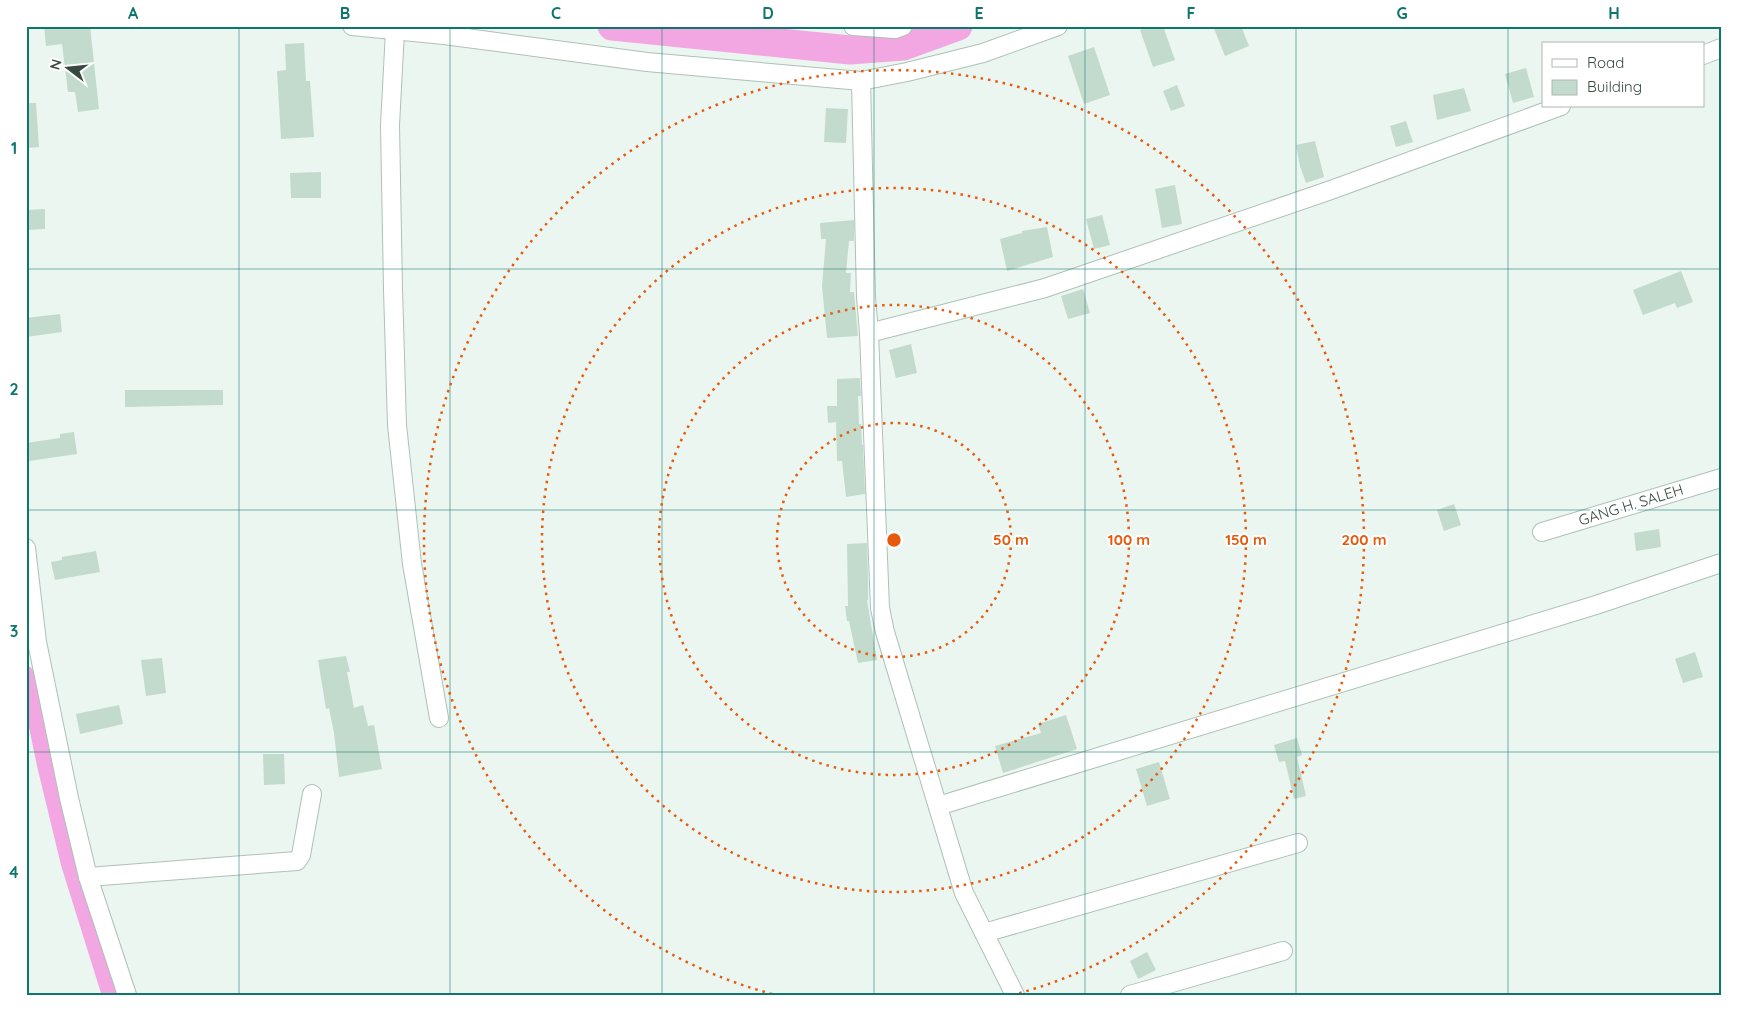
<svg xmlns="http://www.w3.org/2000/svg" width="1747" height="1021" font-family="Quicksand,sans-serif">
<rect width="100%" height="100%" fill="#ebf6f0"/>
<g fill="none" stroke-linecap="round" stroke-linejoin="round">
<!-- canal -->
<polyline stroke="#f2a7e3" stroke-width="16" points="26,674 45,765 69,864 110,995"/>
<!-- river -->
<polyline stroke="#f2a7e3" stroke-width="29" points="612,26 850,50 903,46 958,26"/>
</g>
<!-- building -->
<g fill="#c3dbcc">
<polygon points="44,26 90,26 99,109 78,112 75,92 68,92 62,44 46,46"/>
<polygon points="1152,26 1163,26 1175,60 1153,67 1140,30"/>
<polygon points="1213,26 1241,26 1249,46 1225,56"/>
<polygon points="304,43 306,81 310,81 314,137 281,139 277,71 286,70 285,44"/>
<polygon points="1094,47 1110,95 1084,104 1068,56"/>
<polygon points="1526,68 1534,97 1513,103 1505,74"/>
<polygon points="1177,85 1185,106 1171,111 1163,91"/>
<polygon points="1464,88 1471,111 1437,120 1433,95"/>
<polygon points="26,103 36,103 39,147 26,148"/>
<polygon points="826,108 848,109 846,143 824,142"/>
<polygon points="1406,121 1413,142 1396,147 1390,126"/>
<polygon points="1315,141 1324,177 1306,183 1300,166 1296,145"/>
<polygon points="321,172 321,198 291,198 290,173"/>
<polygon points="1175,185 1182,224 1162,228 1155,189"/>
<polygon points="45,209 45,229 26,230 26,210"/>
<polygon points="1102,215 1110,245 1094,249 1086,219"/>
<polygon points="854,220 854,241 849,241 846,273 851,273 850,292 854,292 858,336 827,338 822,286 826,239 821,239 820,223"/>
<polygon points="1047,227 1053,257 1007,271 1000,239 1022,233 1022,231"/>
<polygon points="1681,271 1693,302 1677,308 1675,303 1643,315 1633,290"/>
<polygon points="1083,289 1090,313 1068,319 1061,296"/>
<polygon points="60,314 62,332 26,337 26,318"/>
<polygon points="911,344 917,373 896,378 889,350"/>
<polygon points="860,378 861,396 858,396 859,424 861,424 862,445 863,445 865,494 846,497 842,461 837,461 836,422 828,423 827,406 837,406 837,379"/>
<polygon points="125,390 223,390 223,405 125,407"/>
<polygon points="74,432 77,454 29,461 26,443 60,438 60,434"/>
<polygon points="1454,504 1461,525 1444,531 1437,510"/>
<polygon points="1659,529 1661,547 1636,551 1634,533"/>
<polygon points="867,543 868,580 868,600 867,600 877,660 858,663 849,621 847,621 845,606 848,606 847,544"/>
<polygon points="96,551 100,572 55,580 51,562 62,560 62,557"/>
<polygon points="1695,652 1703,677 1683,683 1675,659"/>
<polygon points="346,656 350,672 347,672 354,708 363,705 368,726 374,725 382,769 339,777 334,733 329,708 326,709 318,660"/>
<polygon points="162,658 166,693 146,696 141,660"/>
<polygon points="119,705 123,724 80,734 76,714"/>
<polygon points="1066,715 1077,749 1003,773 995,746 1041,733 1038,724"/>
<polygon points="1297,738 1302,755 1297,757 1306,796 1294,799 1285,761 1279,762 1274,745"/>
<polygon points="263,754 284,754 285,784 264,785"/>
<polygon points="1159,762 1170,799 1147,806 1136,769"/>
<polygon points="1147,952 1156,970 1138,979 1130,961"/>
</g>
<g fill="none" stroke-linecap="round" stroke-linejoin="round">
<!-- minor casing -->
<g stroke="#adc2b6" stroke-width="20">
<g id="minor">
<polyline points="352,26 444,35 647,62 861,81 907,72 983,53 1058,26"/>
<polyline points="853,26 895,29 903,26"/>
<polyline points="395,31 390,125 393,289 397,425 412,564 439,718"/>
<polyline points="1703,55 1721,48"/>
<polyline points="861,81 866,297 869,333 880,608 885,632 964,893 1015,995"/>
<polyline points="869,333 1045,288 1331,190 1561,106"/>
<polyline points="1542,532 1721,478"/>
<polyline points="26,548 37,642 69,798 88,877 127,995"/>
<polyline points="938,806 1596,605 1721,563"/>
<polyline points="88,877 297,861 301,855 312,794"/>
<polyline points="984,933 1298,843"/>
<polyline points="1130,995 1283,951"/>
</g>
</g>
<!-- minor -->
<use href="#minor" stroke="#fff" stroke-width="18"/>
</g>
<!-- grid -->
<path fill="none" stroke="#0f766e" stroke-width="1" stroke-opacity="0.55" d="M239 26V995M450 26V995M662 26V995M874 26V995M1085 26V995M1296 26V995M1508 26V995M26 269H1721M26 510H1721M26 752H1721"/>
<!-- distance rings -->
<g fill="none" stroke="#e8590c" stroke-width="2.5" stroke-dasharray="2.5 5">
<circle cx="894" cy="540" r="117"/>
<circle cx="894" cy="540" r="235"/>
<circle cx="894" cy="540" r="352"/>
<path d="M772 994A470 470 0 1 1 1016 994"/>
</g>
<g text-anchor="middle" stroke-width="4" stroke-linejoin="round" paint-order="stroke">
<!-- street labels -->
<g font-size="15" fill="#384a40" stroke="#fff">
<text transform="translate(1631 505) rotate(-17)" y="5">GANG H. SALEH</text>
</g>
</g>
<circle cx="894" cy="540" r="8" fill="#e8590c" stroke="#fff" stroke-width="2.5"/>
<g font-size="15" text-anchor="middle" font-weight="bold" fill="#e8590c" stroke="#fff" stroke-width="4" stroke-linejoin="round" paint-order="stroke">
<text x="1011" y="545">50 m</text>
<text x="1129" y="545">100 m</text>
<text x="1246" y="545">150 m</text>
<text x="1364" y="545">200 m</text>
</g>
<!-- border -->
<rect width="1747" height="1021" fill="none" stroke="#ffffff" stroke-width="55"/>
<!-- legend -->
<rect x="1542" y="42" width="162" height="65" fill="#ffffff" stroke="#afb7b3"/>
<rect x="1552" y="59" width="25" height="8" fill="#ffffff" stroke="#afb7b3"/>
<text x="1587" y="68" font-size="15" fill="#384a40">Road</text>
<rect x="1552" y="80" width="25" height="15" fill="#c3dbcc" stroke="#afb7b3"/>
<text x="1587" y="92" font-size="15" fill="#384a40">Building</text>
<!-- north arrow -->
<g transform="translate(68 68) rotate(286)" stroke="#ffffff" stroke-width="4" paint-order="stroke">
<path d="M0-4L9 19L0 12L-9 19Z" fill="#384a40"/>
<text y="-8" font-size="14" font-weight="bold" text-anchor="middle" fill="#384a40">N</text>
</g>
<rect x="28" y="28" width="1692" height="966" fill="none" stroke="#0f766e" stroke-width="2"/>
<g font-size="16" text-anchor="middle" font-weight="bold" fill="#0f766e">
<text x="133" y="19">A</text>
<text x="345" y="19">B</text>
<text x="556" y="19">C</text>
<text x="768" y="19">D</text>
<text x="979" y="19">E</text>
<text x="1191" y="19">F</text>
<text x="1402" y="19">G</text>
<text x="1614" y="19">H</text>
<text x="14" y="154">1</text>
<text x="14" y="395">2</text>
<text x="14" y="637">3</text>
<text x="14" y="878">4</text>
</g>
</svg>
